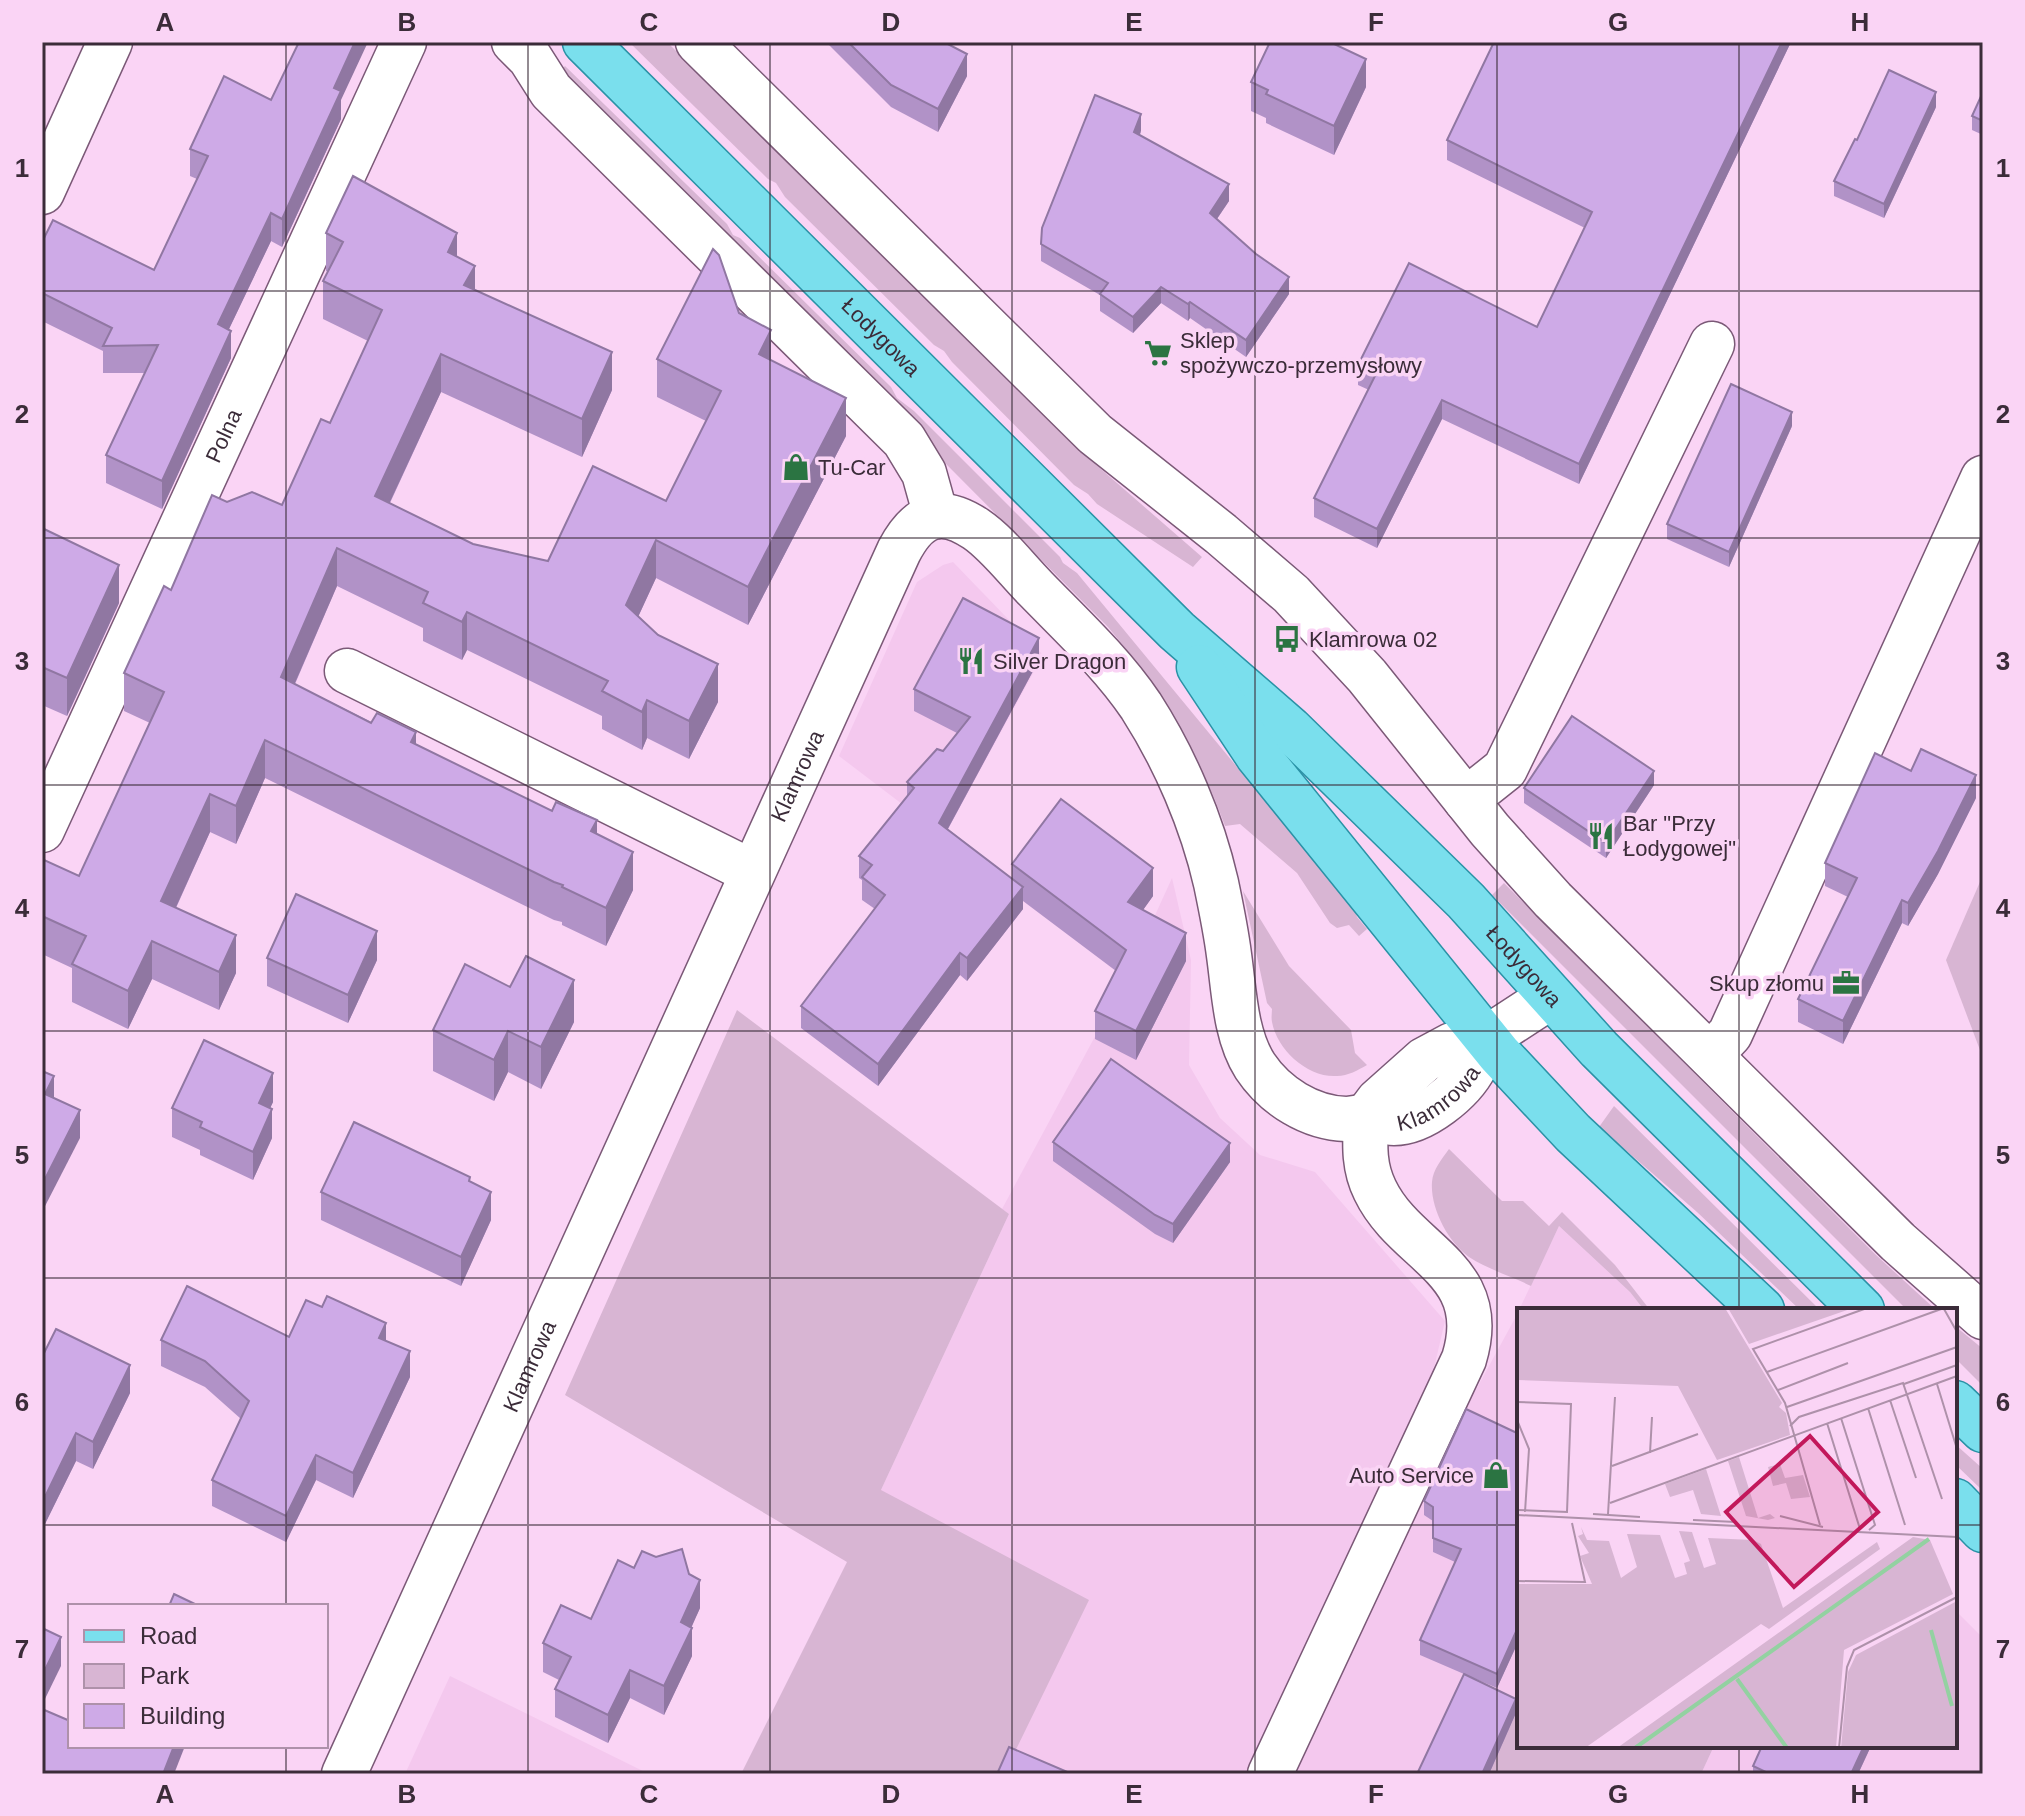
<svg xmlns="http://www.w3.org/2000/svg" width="2025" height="1816" font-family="Arial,sans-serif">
<rect width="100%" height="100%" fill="#fad4f5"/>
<!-- built -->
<g fill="#f4c8ee">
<polygon points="953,562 1043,655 944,836 839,756 917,582 943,565"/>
<polygon points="1172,878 1191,960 1189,1065 1220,1118 1260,1155 1315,1172 1445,1321 1434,1368 1477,1388 1519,1311 1519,1707 1488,1774 1004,1774 881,1490 1009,1214 1002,1209 1126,979"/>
<polygon points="1559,1226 1630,1292 1644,1310 1519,1310"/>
<polygon points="1955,1610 1983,1638 1983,1774 1701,1774 1714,1746 1955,1746"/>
<polygon points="450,1676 649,1774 405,1774"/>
</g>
<!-- green -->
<g fill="#d8b5d3">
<polygon points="629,42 667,42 1071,443 1202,557 1193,567 1097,504 1088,494 1074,485 952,362 944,351 934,345 785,197 776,183 768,179"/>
<path d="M565 66 727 224 733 235 740 238 891 387 897 398 914 411 1060 557 1063 563 1077 573 1355 910 1357 917 1367 929 1359 936 1349 925 1337 928 1330 923 1297 873 1240 824 1225 826C1198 751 1159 688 1108 627L659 175 561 70Z"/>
<polygon points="1983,875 1983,1058 1946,960"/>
<polygon points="1504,883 1876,1255 1936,1310 1907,1310 1492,895"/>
<path d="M1243 891 1289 966 1351 1030 1355 1053 1367 1065C1358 1070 1348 1076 1337 1076 1308 1078 1277 1050 1272 1022 1271 1017 1272 1013 1272 1009L1267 1003Z"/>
<polygon points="737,1010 1009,1214 881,1490 1089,1600 1004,1774 741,1774 847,1562 565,1395"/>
<polygon points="1614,1106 1820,1310 1800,1310 1697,1212 1599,1127"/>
<path d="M1449 1149 1502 1201H1523L1549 1226 1562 1212 1615 1265 1650 1310H1644L1630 1292 1559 1226 1531 1286C1511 1276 1487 1269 1469 1257 1448 1242 1430 1208 1432 1182 1433 1169 1442 1159 1449 1149Z"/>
<polygon points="1955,1326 1983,1349 1983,1386 1955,1358"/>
<polygon points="1955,1444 1983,1469 1983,1491 1955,1464"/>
<polygon points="1519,1707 1519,1746 1714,1746 1701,1774 1488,1774"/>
</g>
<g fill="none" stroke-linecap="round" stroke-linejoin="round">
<!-- minor casing -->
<g stroke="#7b5977" stroke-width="47">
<g id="minor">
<polyline points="514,42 530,58 551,91 904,440 924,473 936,516"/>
<polyline points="698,42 1095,434 1221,534 1291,594 1367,676 1490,830 1553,900 1898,1242 1983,1317"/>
<polyline points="42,192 110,42"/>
<polyline points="347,671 752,872"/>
<polyline points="1466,800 1505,769 1712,344"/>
<path id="s1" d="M42 830 404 42"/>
<polyline points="1710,1055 1730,1034 1983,478"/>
<polyline points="1366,1117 1378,1101 1424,1060 1452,1045 1487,1038 1550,997"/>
<path id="s2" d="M344 1774 899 551C918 515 940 505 976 529 998 544 1017 570 1036 589 1072 626 1112 663 1141 706 1175 759 1202 822 1216 883 1221 907 1226 931 1229 955 1234 990 1235 1035 1255 1066 1275 1096 1310 1118 1346 1119 1352 1119 1358 1117 1364 1117 1374 1117 1383 1123 1394 1123 1423 1123 1462 1091 1475 1066 1480 1057 1483 1047 1487 1038"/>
<path d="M1270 1774 1464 1359C1492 1268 1406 1255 1375 1190 1363 1166 1365 1143 1366 1117"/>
</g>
</g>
<!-- major casing -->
<g stroke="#2a92a6" stroke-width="47">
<g id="major">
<path id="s3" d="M585 42 1177 631 1290 729 1466 901 1599 1049 1862 1310"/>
<polyline points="1199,667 1258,756 1499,1054 1573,1133 1762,1310"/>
<polyline points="1955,1403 1983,1430"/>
<polyline points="1955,1501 1983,1530"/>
</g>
</g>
<!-- minor -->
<use href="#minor" stroke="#fff" stroke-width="44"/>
<!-- major -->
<use href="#major" stroke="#7adfed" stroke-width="44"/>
</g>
<!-- wall -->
<g fill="#b192c7">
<polygon points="826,42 944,42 967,76 938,132 891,107"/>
<polygon points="1494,42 1791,42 1579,484 1442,419 1377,548 1314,517 1314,498 1369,390 1358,385 1358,365 1537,327 1585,228 1447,160 1447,140"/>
<polygon points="1251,82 1366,87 1334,155 1266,123 1266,118 1251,111"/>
<polygon points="1983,92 1983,135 1972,130 1972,116"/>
<polygon points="271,100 341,100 341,119 282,247 271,241 229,329 231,358 162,509 106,483 106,455 145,373 103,373 103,351 42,321 42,242 154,270 197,179 190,176 190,149"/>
<polygon points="1936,107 1884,218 1834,196 1834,181 1857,140"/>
<polygon points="1141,131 1140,135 1229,201 1217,219 1289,294 1246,357 1190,318 1188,321 1161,303 1133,333 1100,311 1100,295 1041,261 1041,244"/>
<polygon points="326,233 457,257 475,290 612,390 582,457 441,392 390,503 473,544 548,561 666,501 706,421 657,397 657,359 739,313 771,360 846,436 748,625 656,578 638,617 718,702 689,759 647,738 642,750 602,729 602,716 467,650 462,660 423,641 423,628 337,586 295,684 597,834 633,890 606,946 562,925 562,922 554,920 265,778 236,844 210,832 176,908 236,973 219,1010 152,979 128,1029 72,1002 72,968 42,954 42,859 79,876 150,723 124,711 124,673 171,590 227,502 282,505 330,423 368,341 323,319 323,281 328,272 326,271"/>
<polygon points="1792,426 1729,567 1667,539 1667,524"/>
<polygon points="42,528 119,603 67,716 42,705"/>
<polygon points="1039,660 948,829 1012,879 1012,864 1153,896 1143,910 1186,961 1136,1060 1095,1039 1095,1011 1116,971 1023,901 1023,909 967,981 960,975 878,1086 801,1028 801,1006 875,909 862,900 862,880 859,878 859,856 907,796 907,782 943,751 957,733 914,711 914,689"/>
<polygon points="1654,785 1606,858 1524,803 1524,788"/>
<polygon points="1976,798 1938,874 1908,926 1902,923 1843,1044 1798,1022 1798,999 1848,897 1825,886 1825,863"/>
<polygon points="267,958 377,960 348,1023 267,986"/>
<polygon points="574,1022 541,1089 508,1072 494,1101 433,1071 433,1030"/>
<polygon points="273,1102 270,1108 272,1138 253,1180 200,1155 200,1150 172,1137 172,1108"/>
<polygon points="1053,1142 1230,1162 1173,1243 1155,1234 1053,1161"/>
<polygon points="470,1182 491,1220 461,1286 321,1220 321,1192"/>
<polygon points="289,1337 386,1341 410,1377 353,1498 316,1480 286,1542 212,1506 212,1480 241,1419 205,1387 161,1366 161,1340"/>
<polygon points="42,1357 130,1393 93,1469 76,1461 42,1530"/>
<polygon points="1519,1434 1519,1640 1497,1688 1471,1677 1516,1713 1489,1774 1417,1774 1464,1674 1420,1655 1420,1640 1455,1562 1433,1552 1433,1521 1424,1515 1424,1501"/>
<polygon points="634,1568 689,1574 700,1608 691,1627 692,1656 664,1715 630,1698 608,1743 555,1717 555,1689 559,1680 543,1672 543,1643 591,1619"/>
<polygon points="1762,1746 1871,1746 1858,1774 1753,1774 1753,1766"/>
</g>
<!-- shaded-wall -->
<g fill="#9077a2">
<polygon points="355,42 368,42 341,100 341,119 282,247 282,219 334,88"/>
<polygon points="1782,42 1791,42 1579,484 1579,464"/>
<polygon points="967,54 967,76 938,132 938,109"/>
<polygon points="1366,59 1366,87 1334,155 1334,126"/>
<polygon points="1936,92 1936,107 1884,218 1884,204"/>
<polygon points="1141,114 1141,131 1134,148 1134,132"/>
<polygon points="1229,184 1229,201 1210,229 1210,213"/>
<polygon points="271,213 271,241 218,352 218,324"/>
<polygon points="457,233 457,271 448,252"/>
<polygon points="475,266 475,304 464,285"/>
<polygon points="1289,277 1289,294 1246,357 1246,340"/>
<polygon points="1161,287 1161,303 1133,333 1133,317"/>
<polygon points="1190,302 1190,318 1188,321 1188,304"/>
<polygon points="771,330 771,368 759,354"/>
<polygon points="231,331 231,358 162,509 162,481"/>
<polygon points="612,352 612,390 582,457 582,419"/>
<polygon points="441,354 441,392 375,534 375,496"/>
<polygon points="846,398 846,436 748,625 748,587"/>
<polygon points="1442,400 1442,419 1377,548 1377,529"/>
<polygon points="1792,412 1792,426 1729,567 1729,552"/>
<polygon points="656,540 656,578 626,643 626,605"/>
<polygon points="337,548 337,586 281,715 281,677"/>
<polygon points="119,565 119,603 67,716 67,678"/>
<polygon points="467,612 467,650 462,660 462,622"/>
<polygon points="1039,638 1039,660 939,845 939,823"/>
<polygon points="718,664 718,702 689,759 689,721"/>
<polygon points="647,700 647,738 642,750 642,712"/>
<polygon points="416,732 416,770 411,742"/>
<polygon points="265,740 265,778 236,844 236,806"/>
<polygon points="1654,771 1654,785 1606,858 1606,843"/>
<polygon points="1976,775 1976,798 1938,874 1908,926 1908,903"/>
<polygon points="210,794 210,832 161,940 161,901"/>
<polygon points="597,820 597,858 591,831"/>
<polygon points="633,852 633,890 606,946 606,908"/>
<polygon points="1153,868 1153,896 1128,931 1128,902"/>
<polygon points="1023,887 1023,909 967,981 967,958"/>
<polygon points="1902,900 1902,923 1843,1044 1843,1021"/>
<polygon points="377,931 377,960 348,1023 348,995"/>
<polygon points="1186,933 1186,961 1136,1060 1136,1031"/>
<polygon points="236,935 236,973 219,1010 219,972"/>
<polygon points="152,941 152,979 128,1029 128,991"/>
<polygon points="960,953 960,975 878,1086 878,1064"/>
<polygon points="574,980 574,1022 541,1089 541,1047"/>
<polygon points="508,1031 508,1072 494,1101 494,1060"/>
<polygon points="273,1073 273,1102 259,1132 259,1103"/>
<polygon points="54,1076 54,1104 45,1094"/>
<polygon points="272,1109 272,1138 253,1180 253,1152"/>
<polygon points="80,1110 80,1138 42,1212 42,1185"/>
<polygon points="1230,1143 1230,1162 1173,1243 1173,1224"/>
<polygon points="491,1192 491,1220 461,1286 461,1257"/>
<polygon points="386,1323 386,1349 379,1338"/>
<polygon points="410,1351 410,1377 353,1498 353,1473"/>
<polygon points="130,1365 130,1393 93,1469 93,1442"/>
<polygon points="76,1433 76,1461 42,1530 42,1503"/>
<polygon points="316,1455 316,1480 286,1542 286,1516"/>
<polygon points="700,1580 700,1608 681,1651 681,1622"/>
<polygon points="1519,1625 1519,1640 1497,1688 1497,1674"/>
<polygon points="692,1628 692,1656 664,1715 664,1686"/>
<polygon points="61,1637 61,1666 42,1705 42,1676"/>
<polygon points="630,1670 630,1698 608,1743 608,1715"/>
<polygon points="1516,1699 1516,1713 1489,1774 1482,1774"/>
<polygon points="174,1746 185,1746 174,1774 163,1774"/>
<polygon points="1864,1746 1871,1746 1858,1774 1851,1774"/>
</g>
<!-- building -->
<g fill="#ceaae7" stroke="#9077a2" stroke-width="2">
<polygon points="299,42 355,42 334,88 341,91 282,219 271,213 218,324 231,331 162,481 106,455 158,345 103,346 112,328 42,293 42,242 53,220 154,270 208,156 190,149 224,76 271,100"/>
<polygon points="848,42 944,42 967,54 938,109 891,85"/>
<polygon points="1270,42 1330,42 1366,59 1334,126 1266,94 1268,90 1251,82"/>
<polygon points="1494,42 1782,42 1579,464 1442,400 1377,529 1314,498 1376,374 1358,365 1409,263 1537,327 1592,212 1447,140"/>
<polygon points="1889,70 1936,92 1884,204 1834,181 1855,139 1857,140"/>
<polygon points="1983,92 1983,121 1972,116"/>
<polygon points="1095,95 1141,114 1134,132 1229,184 1210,213 1256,254 1289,277 1246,340 1190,302 1188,304 1161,287 1133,317 1100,294 1108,283 1041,244 1042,228"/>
<polygon points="353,176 457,233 448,252 475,266 464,285 612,352 582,419 441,354 375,496 473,544 548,561 593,466 666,501 721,391 657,359 713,249 719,255 739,313 771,330 759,354 846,398 748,587 656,540 626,605 658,635 718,664 689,721 647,700 642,712 602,691 608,681 467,612 462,622 423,603 428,592 337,548 281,677 371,723 377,713 416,732 411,742 552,811 556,802 597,820 591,831 633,852 606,908 562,887 563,885 554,882 265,740 236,806 210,794 161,901 236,935 219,972 152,941 128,991 72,964 86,936 42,916 42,859 79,876 164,692 124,673 164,586 171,590 212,495 227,502 252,492 282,505 321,419 330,423 382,310 323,281 343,242 326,233"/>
<polygon points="1731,384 1792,412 1729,552 1667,524"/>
<polygon points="42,528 119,565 67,678 42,667"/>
<polygon points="963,598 1039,638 939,823 1023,887 967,958 960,953 878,1064 801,1006 885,895 862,877 872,865 859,856 914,788 907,782 937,749 943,751 970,717 914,689"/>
<polygon points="1572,716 1654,771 1606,843 1524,788"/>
<polygon points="1921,749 1976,775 1938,851 1908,903 1902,900 1843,1021 1798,999 1857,878 1825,863 1875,753 1911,771"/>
<polygon points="1061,799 1153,868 1128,902 1186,933 1136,1031 1095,1011 1126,950 1012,864"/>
<polygon points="296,894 377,931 348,995 267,958"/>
<polygon points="526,956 574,980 541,1047 508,1031 494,1060 433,1030 465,964 510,987"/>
<polygon points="204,1040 273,1073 259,1103 272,1109 253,1152 200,1127 202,1122 172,1108"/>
<polygon points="1111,1059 1230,1143 1173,1224 1155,1215 1053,1142"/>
<polygon points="42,1071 54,1076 45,1094 80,1110 42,1185"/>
<polygon points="354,1122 470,1177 469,1181 491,1192 461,1257 321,1192"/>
<polygon points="187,1286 289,1337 306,1300 322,1307 327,1296 386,1323 379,1338 410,1351 353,1473 316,1455 286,1516 212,1480 249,1401 205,1361 161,1340"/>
<polygon points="56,1329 130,1365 93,1442 76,1433 42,1503 42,1357"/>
<polygon points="1466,1409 1519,1434 1519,1625 1497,1674 1420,1640 1461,1549 1433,1538 1433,1507 1424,1501"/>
<polygon points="682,1549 689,1574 700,1580 681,1622 692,1628 664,1686 630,1670 608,1715 555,1689 571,1657 543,1643 561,1605 591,1619 618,1560 634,1568 642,1551 656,1557"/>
<polygon points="174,1594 199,1606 169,1606"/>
<polygon points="42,1628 61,1637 42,1676"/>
<polygon points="1464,1674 1516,1699 1482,1774 1417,1774"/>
<polygon points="42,1709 70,1721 70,1746 174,1746 163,1774 42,1774"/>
<polygon points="1762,1746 1864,1746 1851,1774 1770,1774 1753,1766"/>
<polygon points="1009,1747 1072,1774 997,1774"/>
</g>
<!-- grid -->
<path fill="none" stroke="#3b2c39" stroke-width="2" stroke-opacity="0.55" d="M286 42V1606M528 42V1774M770 42V1774M1012 42V1774M1255 42V1774M1497 42V1774M1739 42V1310M42 291H1983M42 538H1983M42 785H1983M42 1031H1983M42 1278H1983M42 1525H1519M1955 1525H1983M286 1746V1774M1739 1746V1774"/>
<!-- icons -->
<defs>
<g id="supermarket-bare" transform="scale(2.16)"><path d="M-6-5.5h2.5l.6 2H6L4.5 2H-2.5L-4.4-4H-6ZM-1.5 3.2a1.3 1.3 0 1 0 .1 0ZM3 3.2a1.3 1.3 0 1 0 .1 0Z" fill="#2b7442" stroke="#fad4f5" stroke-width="2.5" paint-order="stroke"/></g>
<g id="shop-bare" transform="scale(2.16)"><path d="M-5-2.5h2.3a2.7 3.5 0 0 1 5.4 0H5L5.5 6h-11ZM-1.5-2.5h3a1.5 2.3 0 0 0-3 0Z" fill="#2b7442" stroke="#fad4f5" stroke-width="2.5" paint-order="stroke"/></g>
<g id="bus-bare" transform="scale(2.16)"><path d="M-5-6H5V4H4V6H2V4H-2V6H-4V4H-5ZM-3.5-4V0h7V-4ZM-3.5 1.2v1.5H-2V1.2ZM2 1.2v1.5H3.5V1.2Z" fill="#2b7442" stroke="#fad4f5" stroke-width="2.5" paint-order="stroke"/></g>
<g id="restaurant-bare" transform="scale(2.16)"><path d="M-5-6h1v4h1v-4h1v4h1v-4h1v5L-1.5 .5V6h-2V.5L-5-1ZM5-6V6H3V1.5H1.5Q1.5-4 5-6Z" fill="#2b7442" stroke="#fad4f5" stroke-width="2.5" paint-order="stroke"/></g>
<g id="office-bare" transform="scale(2.16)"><path d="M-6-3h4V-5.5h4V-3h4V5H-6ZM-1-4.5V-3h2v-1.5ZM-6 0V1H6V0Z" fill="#2b7442" stroke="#fad4f5" stroke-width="2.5" paint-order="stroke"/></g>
</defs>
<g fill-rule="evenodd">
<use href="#supermarket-bare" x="1158" y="353"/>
<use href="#shop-bare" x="796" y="467"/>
<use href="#bus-bare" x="1287" y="639"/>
<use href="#restaurant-bare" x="971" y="661"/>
<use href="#restaurant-bare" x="1601" y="836"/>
<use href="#office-bare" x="1846" y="983"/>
<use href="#shop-bare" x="1496" y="1475"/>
</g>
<g text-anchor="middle" stroke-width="7" stroke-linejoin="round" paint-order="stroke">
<!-- street labels -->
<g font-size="22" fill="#3b2c39" stroke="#fad4f5">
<text dy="8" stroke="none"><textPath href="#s3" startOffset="418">Łodygowa</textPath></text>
<text dy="8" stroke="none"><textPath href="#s1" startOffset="434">Polna</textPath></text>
<text dy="8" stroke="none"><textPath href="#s2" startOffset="1096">Klamrowa</textPath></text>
<text dy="8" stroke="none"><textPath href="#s3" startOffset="1318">Łodygowa</textPath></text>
<text dy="8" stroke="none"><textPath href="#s2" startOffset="2272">Klamrowa</textPath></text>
<text dy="8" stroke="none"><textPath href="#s2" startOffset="448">Klamrowa</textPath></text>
</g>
<!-- poi labels -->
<g font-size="22" fill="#3b2c39" stroke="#fad4f5" text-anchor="start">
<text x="1180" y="348">Sklep<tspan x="1180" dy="25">spożywczo-przemysłowy</tspan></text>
<text x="818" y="475">Tu-Car</text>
<text x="1309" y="647">Klamrowa 02</text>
<text x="993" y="669">Silver Dragon</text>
<text x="1623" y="831">Bar "Przy<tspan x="1623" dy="25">Łodygowej"</tspan></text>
<text x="1824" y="991" text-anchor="end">Skup złomu</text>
<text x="1474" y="1483" text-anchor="end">Auto Service</text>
</g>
</g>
<!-- overview -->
<g transform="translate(1517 1308)">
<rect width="440" height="440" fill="#fad4f5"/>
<path d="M0 0H208L265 95 262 99 269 105 273 127 200 152 161 78 1 72ZM211 0H336L232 36ZM222 149 241 210 253 206 258 210 251 212 229 208 211 153ZM263 156 268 170 286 167 293 189 274 191 269 175 256 178 251 159ZM189 161 204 208 184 206 176 182 153 189 148 176ZM64 219 70 232 92 233 104 270 120 259 110 226 143 227 158 270 170 266 167 255 173 253 162 223 175 224 187 260 199 256 191 230 236 232 244 236 266 300 360 234 363 241 252 321 244 316 68 440H0V276H75L63 248 72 245 61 228 66 226ZM396 229 413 232 436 286 327 342 319 440H100ZM440 293V440H324L331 364 339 347Z" fill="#d8b5d3"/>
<path fill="none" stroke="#93d1a1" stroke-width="4" d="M414 322 435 398M220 371 270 440M118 440 412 231"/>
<path fill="none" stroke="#ae91aa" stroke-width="2" d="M427 1 440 24M250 64 427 0M387 76 440 57M420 76 440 141M261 82 331 55M373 92 399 170M0 94 54 96 50 204M270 99 440 39M351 100 388 217M324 110 358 217 352 222M0 112 12 141 8 204M310 115 343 221M273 118 282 109 386 75 425 191M133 145 135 109M95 158 181 126M93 195 440 68M0 202 51 204M76 206 123 209M91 206 98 89M0 207 440 229M263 208 306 219M176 212 219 214M303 217 268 95 236 41 350 0M0 273 68 274 55 215M322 440 330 359 337 342 440 289"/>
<path fill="#c2185b" fill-opacity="0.15" stroke="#c2185b" stroke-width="4" d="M293 128 361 204 277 279 209 204Z"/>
<rect width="440" height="440" fill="none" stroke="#3b2c39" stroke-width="4"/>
</g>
<!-- border -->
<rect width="2025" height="1816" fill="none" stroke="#fad4f5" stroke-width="88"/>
<!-- legend -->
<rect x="68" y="1604" width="260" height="144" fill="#fad4f5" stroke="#ae91aa" stroke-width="2"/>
<rect x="84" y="1630" width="40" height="12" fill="#7adfed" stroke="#ae91aa" stroke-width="2"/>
<text x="140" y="1644" font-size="24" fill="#3b2c39">Road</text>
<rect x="84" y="1664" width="40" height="24" fill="#d8b5d3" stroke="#ae91aa" stroke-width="2"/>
<text x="140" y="1684" font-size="24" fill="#3b2c39">Park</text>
<rect x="84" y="1704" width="40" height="24" fill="#ceaae7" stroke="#ae91aa" stroke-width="2"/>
<text x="140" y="1724" font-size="24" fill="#3b2c39">Building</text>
<rect x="44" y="44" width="1937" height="1728" fill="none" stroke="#3b2c39" stroke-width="3"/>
<g font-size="26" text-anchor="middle" font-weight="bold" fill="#3b2c39">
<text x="165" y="31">A</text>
<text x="407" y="31">B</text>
<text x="649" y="31">C</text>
<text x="891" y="31">D</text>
<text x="1134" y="31">E</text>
<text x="1376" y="31">F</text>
<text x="1618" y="31">G</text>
<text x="1860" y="31">H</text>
<text x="22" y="177">1</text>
<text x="2003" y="177">1</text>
<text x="22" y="423">2</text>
<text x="2003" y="423">2</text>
<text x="22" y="670">3</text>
<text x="2003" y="670">3</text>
<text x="22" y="917">4</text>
<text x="2003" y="917">4</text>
<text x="22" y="1164">5</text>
<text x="2003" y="1164">5</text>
<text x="22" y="1411">6</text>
<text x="2003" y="1411">6</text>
<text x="22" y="1658">7</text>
<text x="2003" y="1658">7</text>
<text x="165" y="1803">A</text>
<text x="407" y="1803">B</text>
<text x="649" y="1803">C</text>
<text x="891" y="1803">D</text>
<text x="1134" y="1803">E</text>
<text x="1376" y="1803">F</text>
<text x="1618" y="1803">G</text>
<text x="1860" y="1803">H</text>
</g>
</svg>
